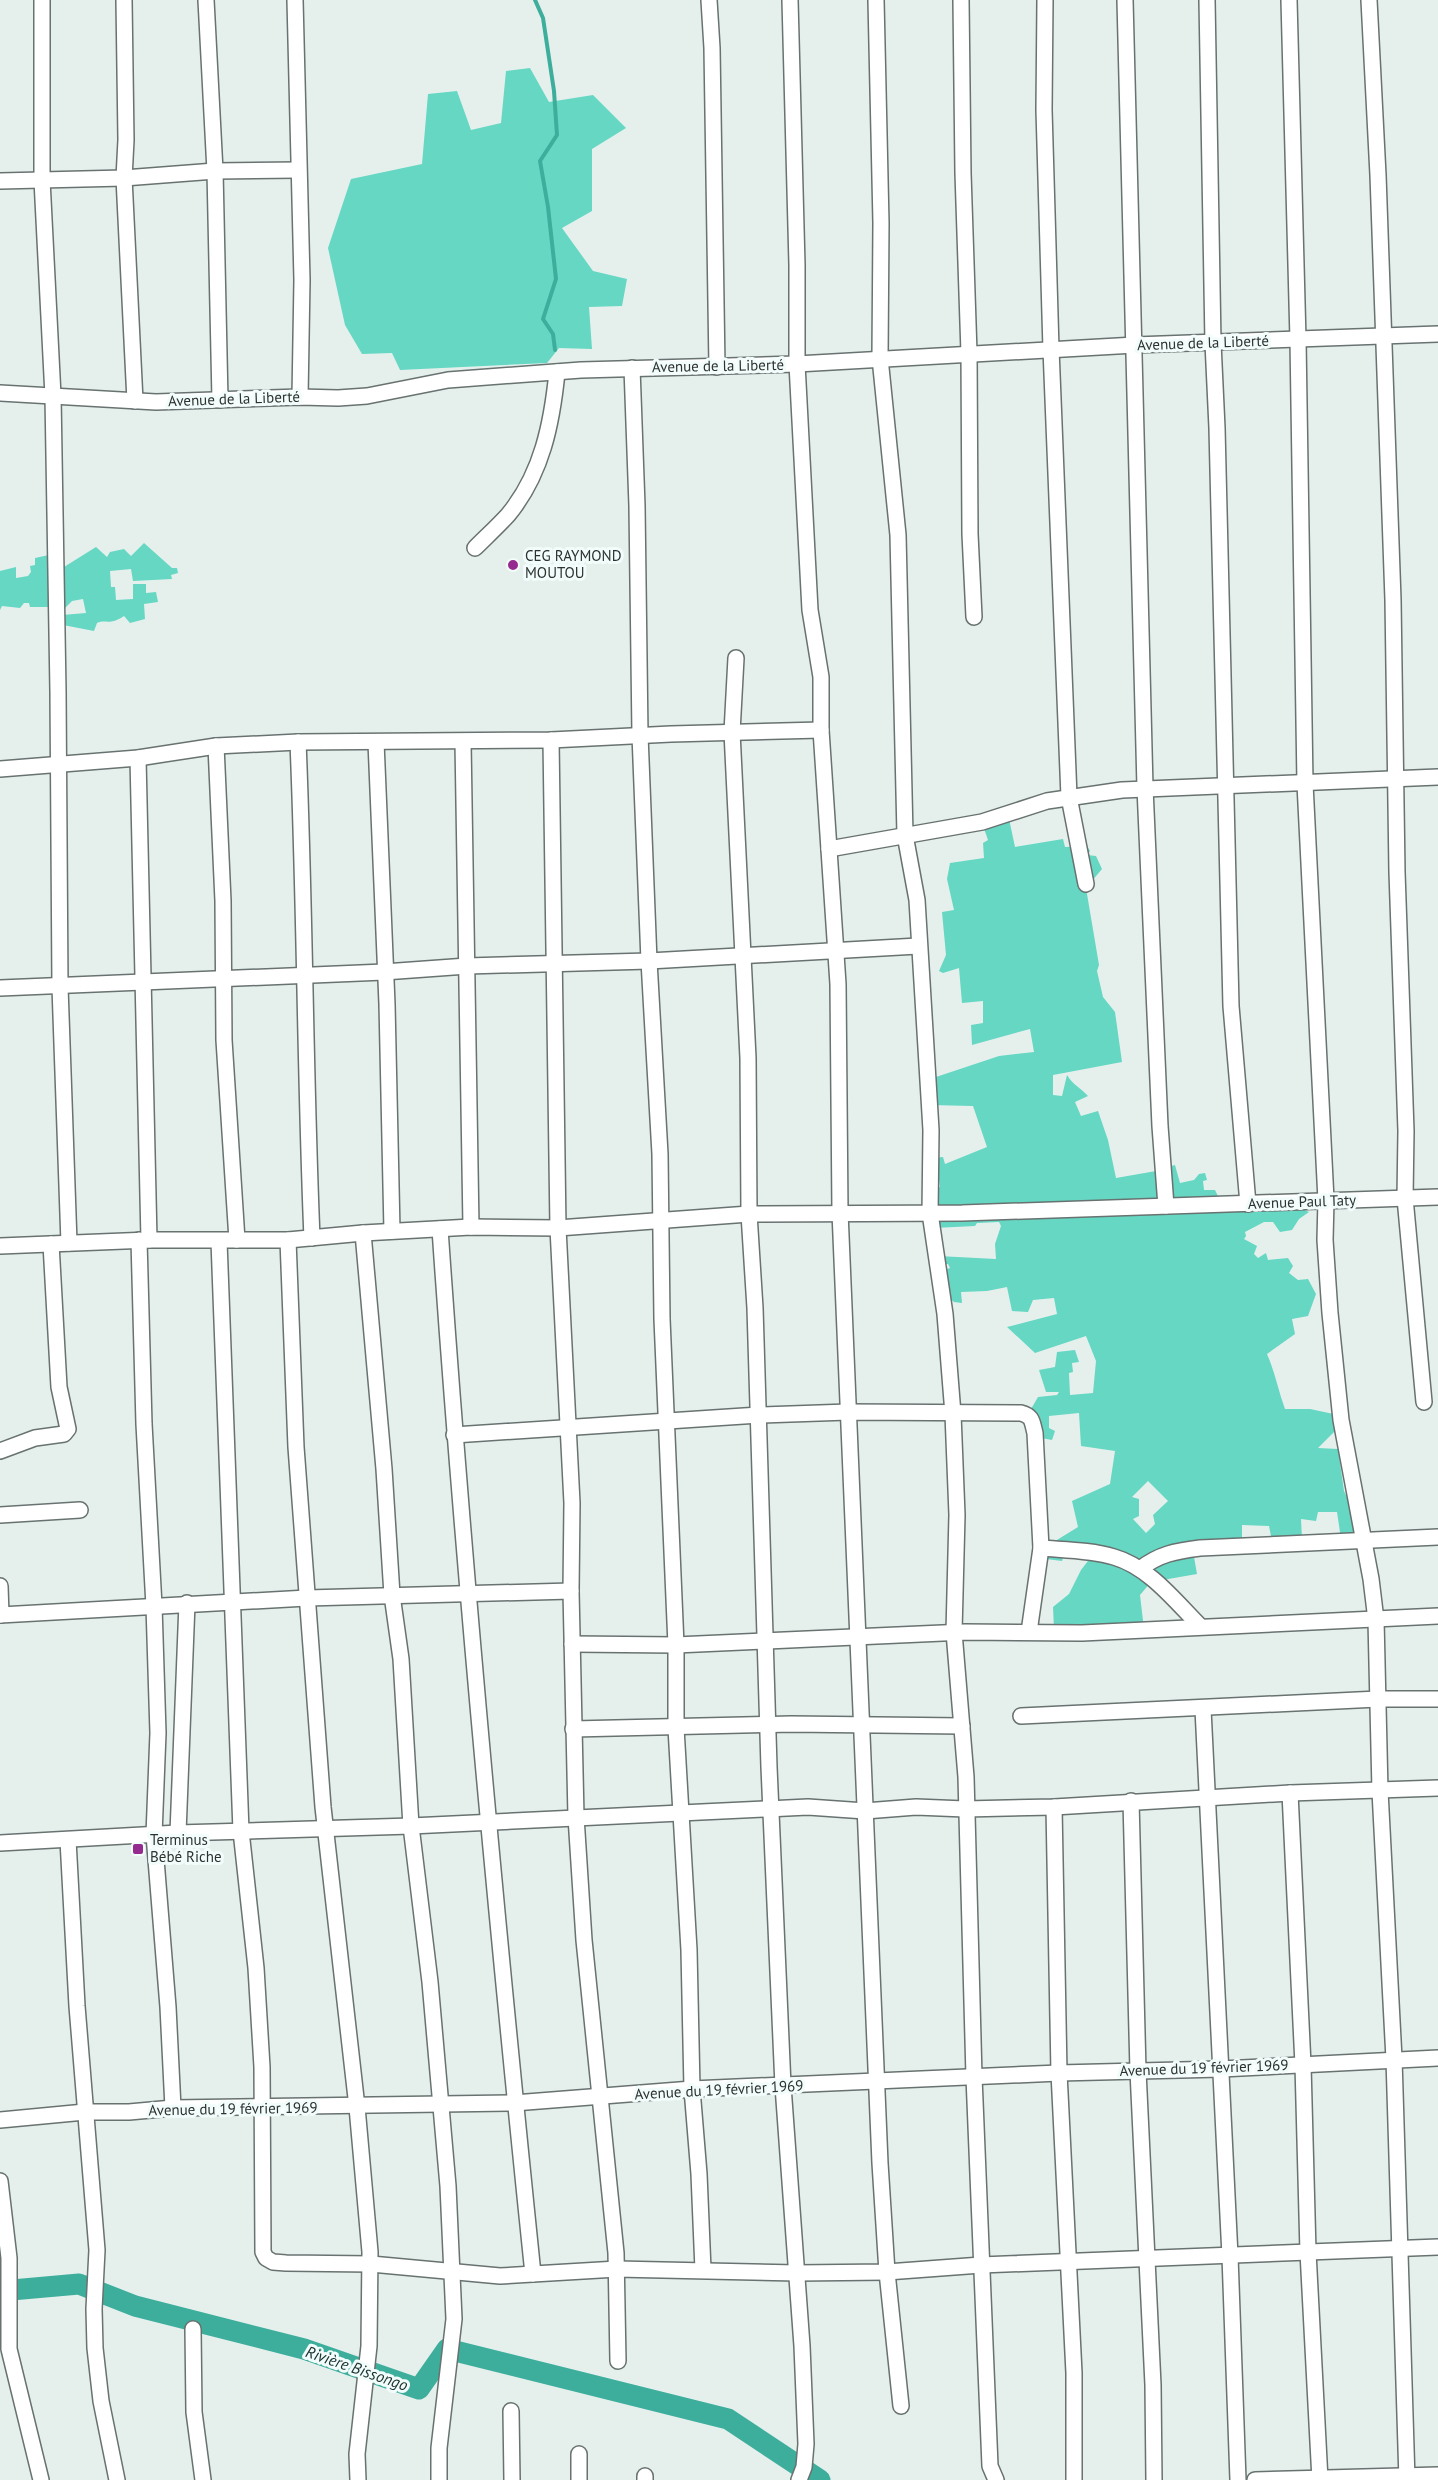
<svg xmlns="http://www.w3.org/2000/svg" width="1438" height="2480" font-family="'PT Sans',sans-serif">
<rect width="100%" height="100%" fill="#e5f0ed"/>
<!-- green -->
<g fill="#65d7c3" fill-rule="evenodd">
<polygon points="530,68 549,102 593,95 626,128 592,149 592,211 562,228 593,271 627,279 622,306 589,307 592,349 559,348 547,363 400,370 392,353 362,354 345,325 328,248 351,179 422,164 428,94 457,91 471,130 501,123 506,71"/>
<path d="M64 537V567L96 547 107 557 110 552 124 549 131 556 144 543 172 568H177L178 573 171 575 172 579 133 581 131 569 110 571 111 587H115L116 600 133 599V584H146V593L156 592 158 602 144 604 145 619 130 623 124 616C109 626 106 619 97 623L94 631 63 625 62 615 86 613 83 599 72 601 63 610 53 607H30L29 603H24L20 608 2 606 0 610V571L16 567V578L28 576 31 572 30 566 35 565V558L49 555 48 541Z"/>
<path d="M1008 814 1015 847 1063 839 1065 847 1087 846 1090 851 1087 855 1096 856 1102 869 1086 888 1099 965 1097 971 1103 997 1115 1012 1122 1062 1053 1075V1095L1062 1096 1067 1075C1073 1085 1081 1088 1088 1096L1075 1102 1081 1116 1098 1111 1108 1140 1116 1178 1156 1171 1163 1138 1171 1166 1175 1165 1180 1183 1194 1180 1199 1174 1205 1173 1207 1180 1203 1181 1204 1190H1215L1220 1200 1300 1208 1309 1212 1299 1219 1292 1230 1280 1232 1273 1222H1264L1245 1232 1246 1236 1244 1239 1257 1246 1254 1254 1258 1258 1266 1253 1268 1260 1288 1258 1293 1266 1289 1273 1298 1280 1308 1279 1316 1294 1308 1316 1292 1319 1295 1334 1267 1354C1275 1372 1278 1390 1285 1409H1310L1343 1416V1423L1318 1448 1338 1449 1344 1491 1359 1523 1357 1537 1341 1539 1337 1512H1318L1316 1521 1301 1519 1302 1539 1272 1541 1269 1526 1242 1525V1541L1193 1551 1197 1574 1151 1582 1140 1595 1144 1629H1054L1053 1607 1069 1594 1081 1570 1091 1557 1064 1555 1062 1561 1046 1559 1052 1543 1078 1527 1072 1501 1110 1484 1115 1451 1081 1446 1079 1413 1049 1416V1428L1055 1431 1052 1440 1036 1437 1031 1409 1038 1397 1057 1395 1059 1392H1046L1039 1370 1055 1367 1057 1352 1075 1350 1079 1362 1072 1363 1073 1372 1069 1373 1070 1395 1093 1393 1096 1361 1086 1336 1035 1353 1007 1327 1057 1314 1054 1298 1033 1300 1028 1312 1012 1311 1007 1287 987 1291 961 1292 962 1303 954 1302 944 1294 948 1285 947 1269 950 1268 948 1264H945L938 1256 996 1259 995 1244 1001 1226 999 1222 977 1223 975 1226 934 1228 945 1207 931 1204V1188L940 1187 939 1180 931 1183V1158L943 1157 945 1164 987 1147 973 1106 929 1105 927 1080 999 1056 1034 1052 1030 1029 972 1045 971 1025 983 1023V1001L962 1003 959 968 943 973 939 971 946 955 942 912 954 910 947 879 950 863 984 858 983 843 988 840 980 817ZM1148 1481 1168 1501 1153 1515 1155 1524 1146 1533 1133 1519 1139 1516V1499L1132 1497Z"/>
</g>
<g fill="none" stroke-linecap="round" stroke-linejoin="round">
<!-- stream -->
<polyline stroke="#3eae9c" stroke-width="4" points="535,0 543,18 554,91 557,135 540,161 548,207 556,279 543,319 553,334 555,350"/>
<!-- river -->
<polyline stroke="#3eae9c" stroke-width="21" points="0,2291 79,2284 135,2306 304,2349 419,2389 447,2349 728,2419 820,2480"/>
<!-- minor casing -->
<g stroke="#687270" stroke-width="18">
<g id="minor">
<polyline points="42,0 42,180 53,396 58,691 60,987 69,1243"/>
<polyline points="124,0 126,140 124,178 135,401"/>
<polyline points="206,0 215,171 220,400"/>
<polyline points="295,0 302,280 300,397"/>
<polyline points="709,0 712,48 717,367"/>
<polyline points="790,0 797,265 797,364 810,610 821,677 821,730 838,984 840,1212 880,2163 887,2272 901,2406"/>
<polyline points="876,0 881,223 880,358 898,535 905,835 917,900 931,1130 930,1213 945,1314 953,1414 957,1515 954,1632 966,1777 974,2077 990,2466 996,2480"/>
<polyline points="961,0 963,173 969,353 970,534 974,617"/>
<polyline points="1045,0 1044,110 1051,349 1069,797 1086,884"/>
<polyline points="1125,0 1145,788 1160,1126 1166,1206"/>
<polyline points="1207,0 1213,343 1217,428 1231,1006 1248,1204"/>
<polyline points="1289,0 1298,340 1305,784 1326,1200 1325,1240 1330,1313 1341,1420 1371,1579 1376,1620 1380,1791 1394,2059 1407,2480"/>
<polyline points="1369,0 1378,175 1393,600 1397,872 1406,1131 1405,1198 1424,1402"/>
<polyline points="0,181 124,178 215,171 298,170"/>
<polyline points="632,368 637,506 640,735 649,961 660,1154 662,1319 676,1645 676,1728 689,1950 692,2089 699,2174 703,2270"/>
<polyline points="0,393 156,402 300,397 338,398 367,396 448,380 581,370 797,364 1135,345 1438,334"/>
<path d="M475 548C486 537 498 526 508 515 542 474 552 423 557 372"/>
<polyline points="736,658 732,732 748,1058 749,1214 755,1308 769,1767 783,2086 802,2346 806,2444 804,2467 799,2480"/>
<polyline points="551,740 558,1228 572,1503 571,1591 576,1817 584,1940 616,2253 618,2361"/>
<path d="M298 742C305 908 305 1073 312 1238"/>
<polyline points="376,742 387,1004 392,1231"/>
<polyline points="463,742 471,1227"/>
<polyline points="216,746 223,901 224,1040 237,1240"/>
<polyline points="138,758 149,1240"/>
<polyline points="0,769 138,758 216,746 298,742 551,740 671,734 821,730"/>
<polyline points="829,849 982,822 1047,801 1122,790 1438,777"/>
<polyline points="0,988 384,972 467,966 649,961 918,946"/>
<path d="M440 1229C464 1578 497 1926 533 2274"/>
<polyline points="363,1233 384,1469 392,1595 401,1659 411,1826 430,1982 448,2186 454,2319 439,2448 439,2480"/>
<polyline points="139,1240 144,1424 154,1606 158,1733 154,1835 168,2007 173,2108"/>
<polyline points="288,1240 296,1447 323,1807 357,2107 370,2252 369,2346 357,2454 358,2480"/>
<polyline points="219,1241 241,1831 256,1968 262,2067 263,2252 266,2258 273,2262 286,2263 371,2264 500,2276 617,2269 797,2273 887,2272 981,2265 1438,2247"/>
<polyline points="0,1246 149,1240 288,1240 363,1233 471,1227 558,1228 749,1214 962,1213 1438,1197"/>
<path d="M454 1435 759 1415 848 1412 1021 1413C1033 1416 1032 1422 1035 1433L1041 1548 1029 1632"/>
<polyline points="0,1451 35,1438 64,1434 68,1429 59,1387 51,1244"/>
<polyline points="0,1515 80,1510"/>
<path d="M1041 1548C1065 1550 1091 1550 1114 1557 1149 1567 1175 1601 1200 1626"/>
<path d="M1140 1569C1159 1554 1176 1551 1200 1548L1438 1537"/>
<polyline points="0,1586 1,1615"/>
<polyline points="0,1615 307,1598 571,1591"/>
<polyline points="572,1644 676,1645 965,1632 1082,1633 1438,1616"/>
<polyline points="1203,1709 1230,2256 1238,2480"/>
<polyline points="1021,1716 1378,1699 1438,1699"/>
<polyline points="573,1729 791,1724 962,1726"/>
<polyline points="1290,1793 1303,2065 1308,2252 1320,2480"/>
<polyline points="1131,1801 1138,2071 1153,2385 1154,2480"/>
<polyline points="1054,1807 1059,2073 1074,2373 1074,2480"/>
<polyline points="178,1833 187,1603"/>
<polyline points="68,1840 77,2006 97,2250 94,2309 95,2348 101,2401 117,2480"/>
<polyline points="0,1843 178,1833 411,1826 808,1807 865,1811 916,1807 965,1809 1054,1807 1290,1793 1438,1788"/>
<polyline points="0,2120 85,2112 129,2112 173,2108 514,2103 692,2089 1059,2073 1221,2069 1438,2058"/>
<polyline points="0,2181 9,2258 9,2349 41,2480"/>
<polyline points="193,2329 194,2412 203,2480"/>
<polyline points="511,2411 512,2480"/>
<polyline points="579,2454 579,2480"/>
<polyline points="645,2480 645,2476"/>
<polyline points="1255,2480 1438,2475"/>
</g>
</g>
<!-- minor -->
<use href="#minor" stroke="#fff" stroke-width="15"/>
</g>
<!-- markers -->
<g fill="#952b8e" stroke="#f2fdfb" stroke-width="2">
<circle cx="513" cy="565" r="6"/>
<rect x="132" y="1843" width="12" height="12" rx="3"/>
</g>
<g text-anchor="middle" stroke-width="6" stroke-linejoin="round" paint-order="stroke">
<!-- street labels -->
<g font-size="15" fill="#2d3130" stroke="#f2fdfb">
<text transform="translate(1203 343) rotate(-2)" y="5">Avenue de la Liberté</text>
<text transform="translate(718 366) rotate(-1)" y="5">Avenue de la Liberté</text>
<text transform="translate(234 399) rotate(-2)" y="5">Avenue de la Liberté</text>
<text transform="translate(1302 1202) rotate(-2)" y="5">Avenue Paul Taty</text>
<text transform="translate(1204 2068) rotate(-2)" y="5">Avenue du 19 février 1969</text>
<text transform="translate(719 2090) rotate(-3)" y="5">Avenue du 19 février 1969</text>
<text transform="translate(233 2109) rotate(-1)" y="5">Avenue du 19 février 1969</text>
</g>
<!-- poi labels -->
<g font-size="15" fill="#2d3130" stroke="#f2fdfb" text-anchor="start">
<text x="525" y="561">CEG RAYMOND<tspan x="525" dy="17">MOUTOU</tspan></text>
<text x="150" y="1845">Terminus<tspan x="150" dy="17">Bébé Riche</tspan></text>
</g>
<!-- water labels -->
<g font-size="16" font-style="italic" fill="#19312d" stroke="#f2fdfb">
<text transform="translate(357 2368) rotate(19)" y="6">Rivière Bissongo</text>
</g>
</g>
</svg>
